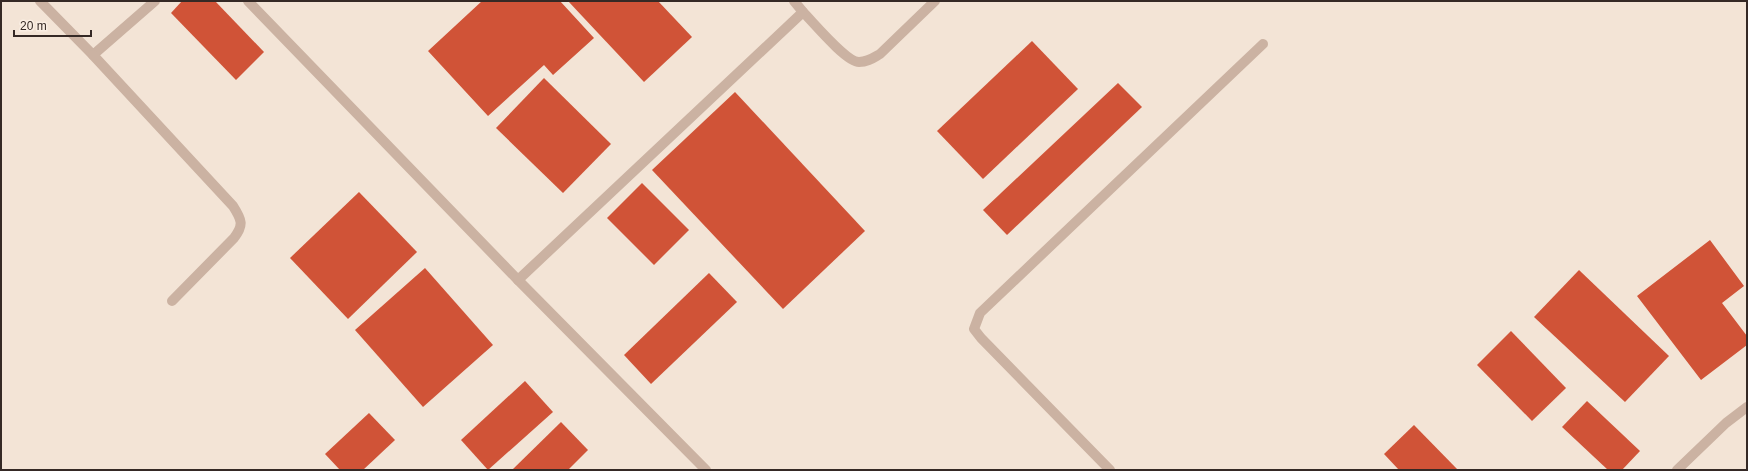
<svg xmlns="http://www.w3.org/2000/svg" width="1748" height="471" font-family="Helvetica,sans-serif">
<rect width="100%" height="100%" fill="#f3e4d6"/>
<!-- building -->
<g fill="#d05337">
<polygon points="182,1 215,1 264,52 236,80 171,13"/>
<polygon points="482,1 560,1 594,38 553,75 544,65 488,116 428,51"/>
<polygon points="568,1 658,1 692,37 644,82"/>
<polygon points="1032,41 1078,89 983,179 937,131"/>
<polygon points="544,78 611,144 563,193 496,128"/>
<polygon points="1118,83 1142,107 1007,235 983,210"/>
<polygon points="735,92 865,231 783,309 652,170"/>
<polygon points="642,183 689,230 654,265 607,218"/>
<polygon points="359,192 417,252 348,319 290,258"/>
<polygon points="1710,240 1744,286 1722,303 1747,336 1747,345 1701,380 1637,296"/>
<polygon points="425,268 493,345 423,407 355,330"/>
<polygon points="1579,270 1669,356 1625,402 1534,317"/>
<polygon points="709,273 737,302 651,384 624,355"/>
<polygon points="1511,331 1566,388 1532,421 1477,365"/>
<polygon points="525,381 553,412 488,470 461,440"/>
<polygon points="1587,401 1640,451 1622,470 1608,470 1562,427"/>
<polygon points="369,413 395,440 363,470 340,470 325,454"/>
<polygon points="561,422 588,450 568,470 512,470"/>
<polygon points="1414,425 1458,470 1399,470 1384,454"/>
</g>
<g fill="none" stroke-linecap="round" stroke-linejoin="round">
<!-- lane -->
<g stroke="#cbb2a2" stroke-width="10">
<polyline points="40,1 93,55 155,1"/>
<polyline points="248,1 518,280 706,470"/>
<polyline points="794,1 803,12"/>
<path d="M93 55 233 206C242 220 244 225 234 238L172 301"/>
<path d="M518 280 803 12C813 22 846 62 859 62 868 62 873 58 880 54L935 1"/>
<polyline points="1110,470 981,338 974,329 980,313 1263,44"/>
<polyline points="1677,470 1726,423 1747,407"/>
</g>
</g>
<!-- border -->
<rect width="1748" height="471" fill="none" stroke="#352925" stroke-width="4"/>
<!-- scale -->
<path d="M14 30v6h77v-6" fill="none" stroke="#352925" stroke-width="2"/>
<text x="20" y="30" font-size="12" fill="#352925" stroke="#faeee3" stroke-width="3" paint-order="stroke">20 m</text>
</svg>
